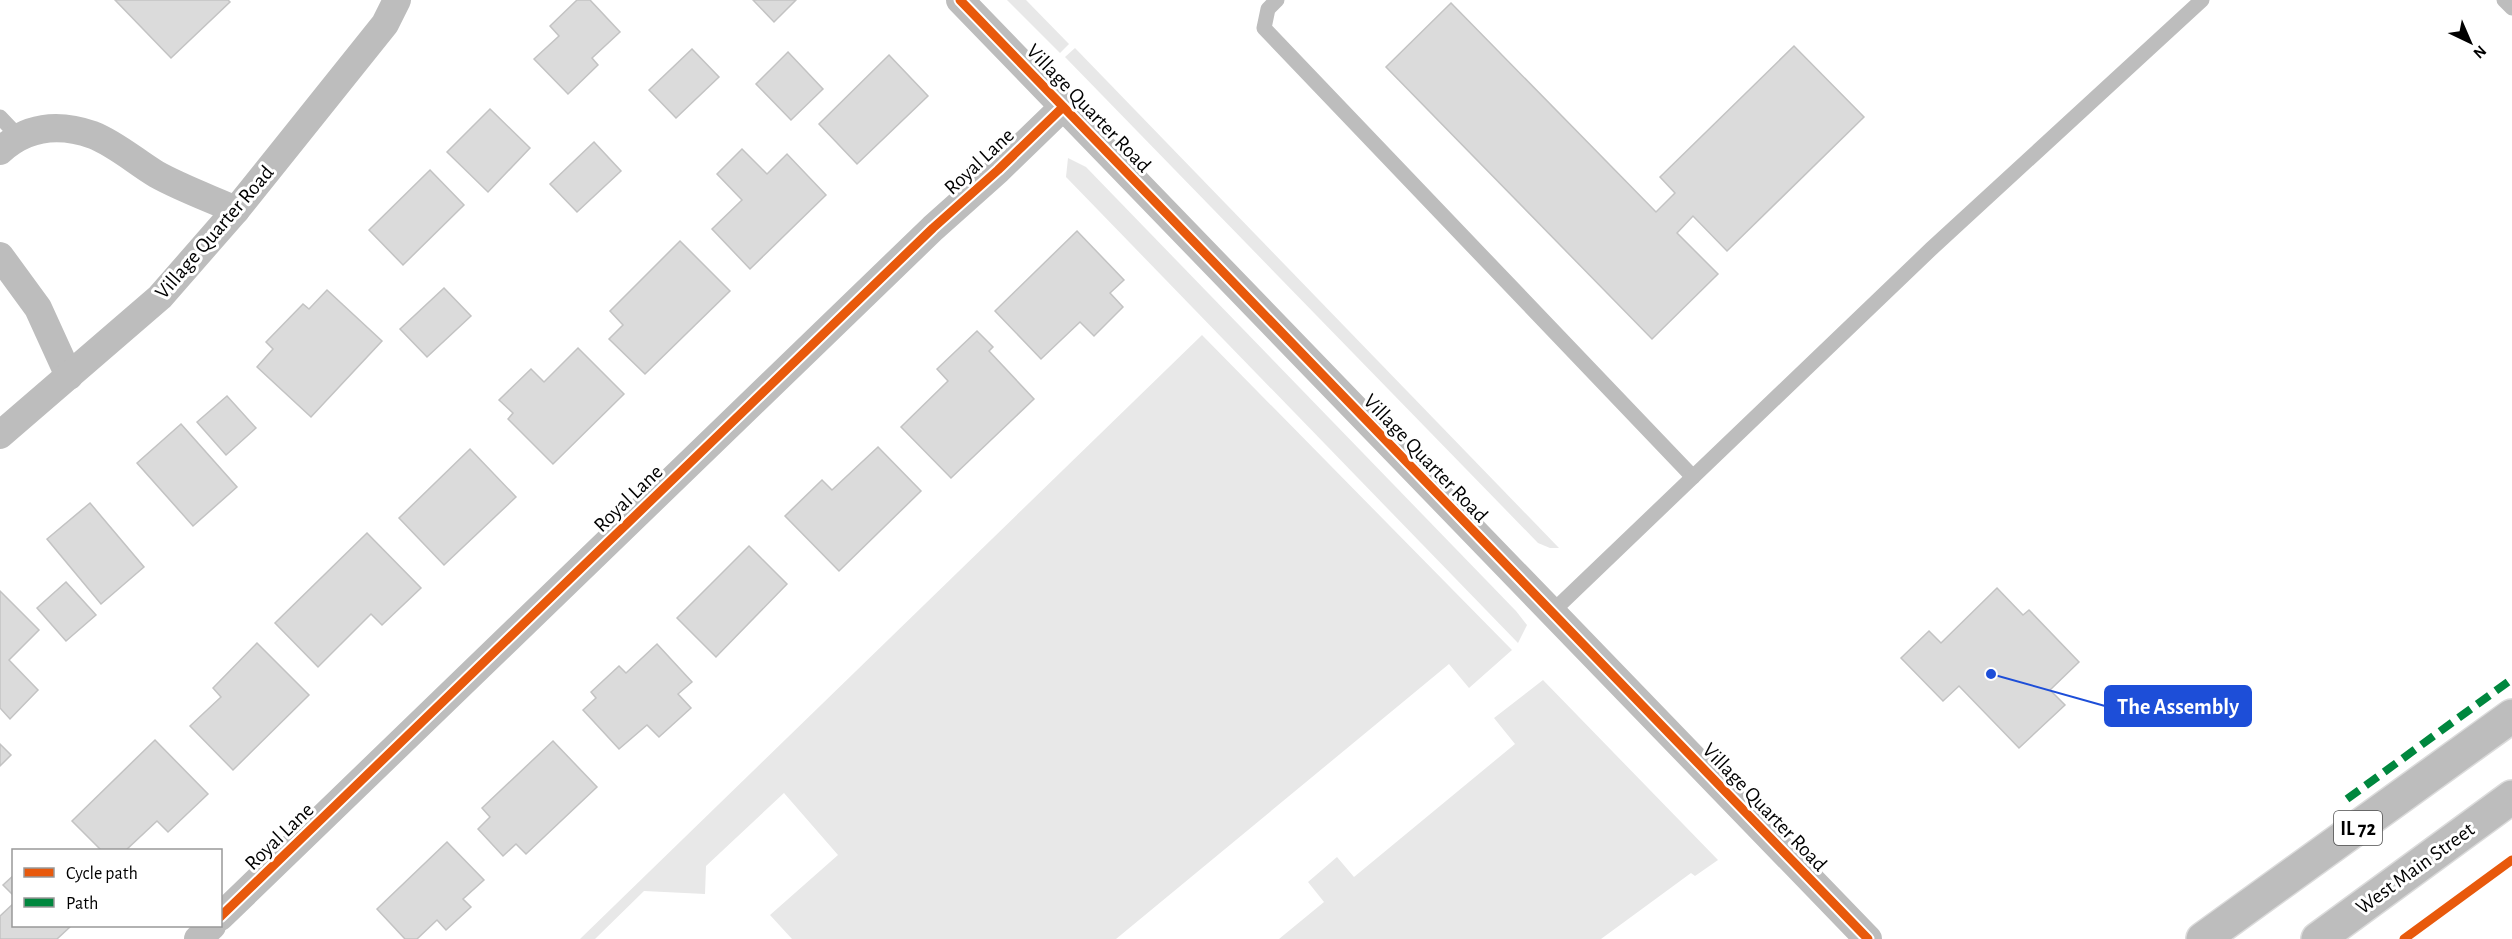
<svg xmlns="http://www.w3.org/2000/svg" width="2512" height="939" font-family="'Alegreya Sans',sans-serif">
<rect width="100%" height="100%" fill="#fff"/>
<!-- green -->
<g fill="#e8e8e8">
<polygon points="1007,0 1026,0 1069,44 1060,53"/>
<polygon points="1075,48 1559,548 1550,548 1538,543 1065,57"/>
<polygon points="1068,158 1086,167 1516,611 1527,625 1518,643 1066,177"/>
<polygon points="1202,335 1512,650 1469,688 1449,664 1116,939 792,939 770,915 838,855 784,793 706,866 705,894 644,891 595,939 580,939"/>
<polygon points="1543,680 1718,860 1695,876 1691,873 1601,939 1279,939 1324,902 1308,882 1337,857 1354,877 1515,744 1494,718"/>
</g>
<!-- building -->
<g fill="#dbdbdb" stroke="#c3c3c3" stroke-width="1.5">
<polygon points="115,0 228,0 230,2 171,58"/>
<polygon points="577,0 590,0 620,32 592,58 598,65 568,94 534,59 559,36 550,26"/>
<polygon points="753,0 796,0 774,22"/>
<polygon points="1451,3 1656,212 1675,193 1660,177 1794,46 1864,117 1727,251 1693,216 1677,233 1718,274 1652,339 1386,67"/>
<polygon points="692,49 719,77 676,118 649,90"/>
<polygon points="788,52 823,89 791,120 756,84"/>
<polygon points="889,55 928,96 857,164 819,124"/>
<polygon points="490,109 530,148 488,192 447,152"/>
<polygon points="594,142 621,171 577,212 550,184"/>
<polygon points="742,149 767,174 787,154 826,195 750,269 712,229 742,200 717,174"/>
<polygon points="430,170 464,205 403,265 369,230"/>
<polygon points="1077,231 1124,280 1110,293 1123,307 1094,336 1080,322 1041,359 995,311"/>
<polygon points="680,241 730,291 645,374 609,339 623,325 610,311"/>
<polygon points="444,288 471,316 427,357 400,329"/>
<polygon points="327,290 382,341 311,417 257,367 273,349 266,342 303,304 309,309"/>
<polygon points="977,331 993,347 989,351 1034,399 951,478 901,427 948,381 937,369"/>
<polygon points="578,348 624,394 553,464 508,419 513,413 499,400 531,369 544,382"/>
<polygon points="227,396 256,428 226,455 197,422"/>
<polygon points="181,424 237,487 193,526 137,463"/>
<polygon points="878,447 921,491 839,571 785,516 822,480 832,490"/>
<polygon points="470,449 516,497 444,565 399,518"/>
<polygon points="90,503 144,567 101,604 47,539"/>
<polygon points="367,533 421,588 382,625 371,614 318,667 275,623"/>
<polygon points="749,546 787,584 716,657 677,618"/>
<polygon points="66,582 96,615 66,641 37,608"/>
<polygon points="1997,588 2023,615 2029,610 2079,662 2050,690 2065,705 2019,748 1959,686 1943,701 1901,658 1929,631 1941,643"/>
<polygon points="0,591 39,630 9,660 38,690 10,719 0,708"/>
<polygon points="257,643 309,695 233,770 190,726 221,697 213,688"/>
<polygon points="657,644 692,682 678,694 691,708 659,737 647,725 619,749 583,710 596,698 591,692 619,666 626,673"/>
<polygon points="155,740 208,794 168,832 157,821 126,850 101,850 72,821"/>
<polygon points="553,741 597,787 526,854 516,844 503,856 478,829 490,817 482,808"/>
<polygon points="0,744 11,755 0,766"/>
<polygon points="447,842 484,880 463,899 471,907 446,930 437,920 417,939 405,939 377,909"/>
<polygon points="14,875 14,896 3,885"/>
<polygon points="14,903 14,926 71,926 57,939 0,939 0,916"/>
</g>
<g fill="none" stroke-linecap="round" stroke-linejoin="round">
<!-- primary casing -->
<g stroke="#dbdbdb" stroke-width="36">
<g id="primary">
<polyline points="2203,939 2512,716"/>
<polyline points="2318,939 2512,797"/>
</g>
</g>
<!-- service -->
<g stroke="#bdbdbd" stroke-width="15">
<polyline points="1277,0 1268,9 1264,28 1693,477"/>
<polyline points="2504,0 2512,8"/>
<polyline points="0,117 19,137"/>
<polyline points="1551,613 1931,249 2202,0"/>
</g>
<!-- minor -->
<g stroke="#bdbdbd" stroke-width="28">
<polyline points="960,0 1868,939"/>
<path d="M0 151C27 126 59 123 93 135 116 144 136 162 156 174 181 188 209 198 236 210"/>
<polyline points="0,256 38,308 69,376"/>
<polyline points="0,435 160,297 236,210 385,24 397,0"/>
<polyline points="220,917 933,228 998,170 1063,107"/>
<polyline points="198,939 212,926"/>
</g>
<!-- primary -->
<use href="#primary" stroke="#bdbdbd" stroke-width="33"/>
<!-- quiet -->
<polyline stroke="#00873e" stroke-width="8" stroke-dasharray="15 8" stroke-linecap="butt" points="2347,799 2512,679"/>
<!-- cycleway casing -->
<g stroke="#fff" stroke-width="13">
<g id="cycleway">
<polyline points="960,0 1868,939"/>
<polyline points="220,917 933,228 998,170 1063,107"/>
<polyline points="2404,939 2512,860"/>
</g>
</g>
<!-- cycleway -->
<use href="#cycleway" stroke="#e8590c" stroke-width="9"/>
</g>
<g text-anchor="middle" stroke-width="6" stroke-linejoin="round" paint-order="stroke">
<!-- shield labels -->
<rect fill="#fff" stroke="#4c4c4c" stroke-width="1.5" x="2334" y="811" width="48" height="34" rx="4.5"/>
<g font-size="20" font-weight="bold" fill="#000">
<text x="2358" y="835">IL 72</text>
</g>
<!-- street labels -->
<g font-size="21" fill="#000" stroke="#fff">
<text transform="translate(1089 108) rotate(46)" y="7">Village Quarter Road</text>
<text transform="translate(979 161) rotate(-43)" y="7">Royal Lane</text>
<text transform="translate(214 232) rotate(-49)" y="7">Village Quarter Road</text>
<text transform="translate(1426 458) rotate(46)" y="7">Village Quarter Road</text>
<text transform="translate(628 498) rotate(-44)" y="7">Royal Lane</text>
<text transform="translate(1765 807) rotate(46)" y="7">Village Quarter Road</text>
<text transform="translate(279 836) rotate(-44)" y="7">Royal Lane</text>
<text transform="translate(2415 868) rotate(-36)" y="7">West Main Street</text>
</g>
</g>
<!-- callouts -->
<path fill="none" stroke="#1d4ed8" stroke-width="2" d="M1991 674L2105 706"/>
<circle fill="#1d4ed8" stroke="#fff" stroke-width="2" cx="1991" cy="674" r="6"/>
<rect fill="#1d4ed8" stroke="#1d4ed8" stroke-width="2" x="2105" y="686" width="146" height="40" rx="6"/>
<g font-size="22" text-anchor="middle" font-weight="bold" fill="#fff">
<text x="2178" y="714">The Assembly</text>
</g>
<!-- legend -->
<rect x="12" y="849" width="210" height="78" fill="#ffffff" stroke="#999999" stroke-width="1.5"/>
<rect x="24" y="868" width="30" height="9" fill="#e8590c" stroke="#999999" stroke-width="1.5"/>
<text x="66" y="879" font-size="18" fill="#000000">Cycle path</text>
<rect x="24" y="898" width="30" height="9" fill="#00873e" stroke="#999999" stroke-width="1.5"/>
<text x="66" y="909" font-size="18" fill="#000000">Path</text>
<!-- north arrow -->
<g transform="translate(2470 42) rotate(136)" stroke="#ffffff" stroke-width="4.5" paint-order="stroke">
<path d="M0-4.5L10 22L0 15L-10 22Z" fill="#000000"/>
<text y="-9" font-size="16" font-weight="bold" text-anchor="middle" fill="#000000">N</text>
</g>
</svg>
